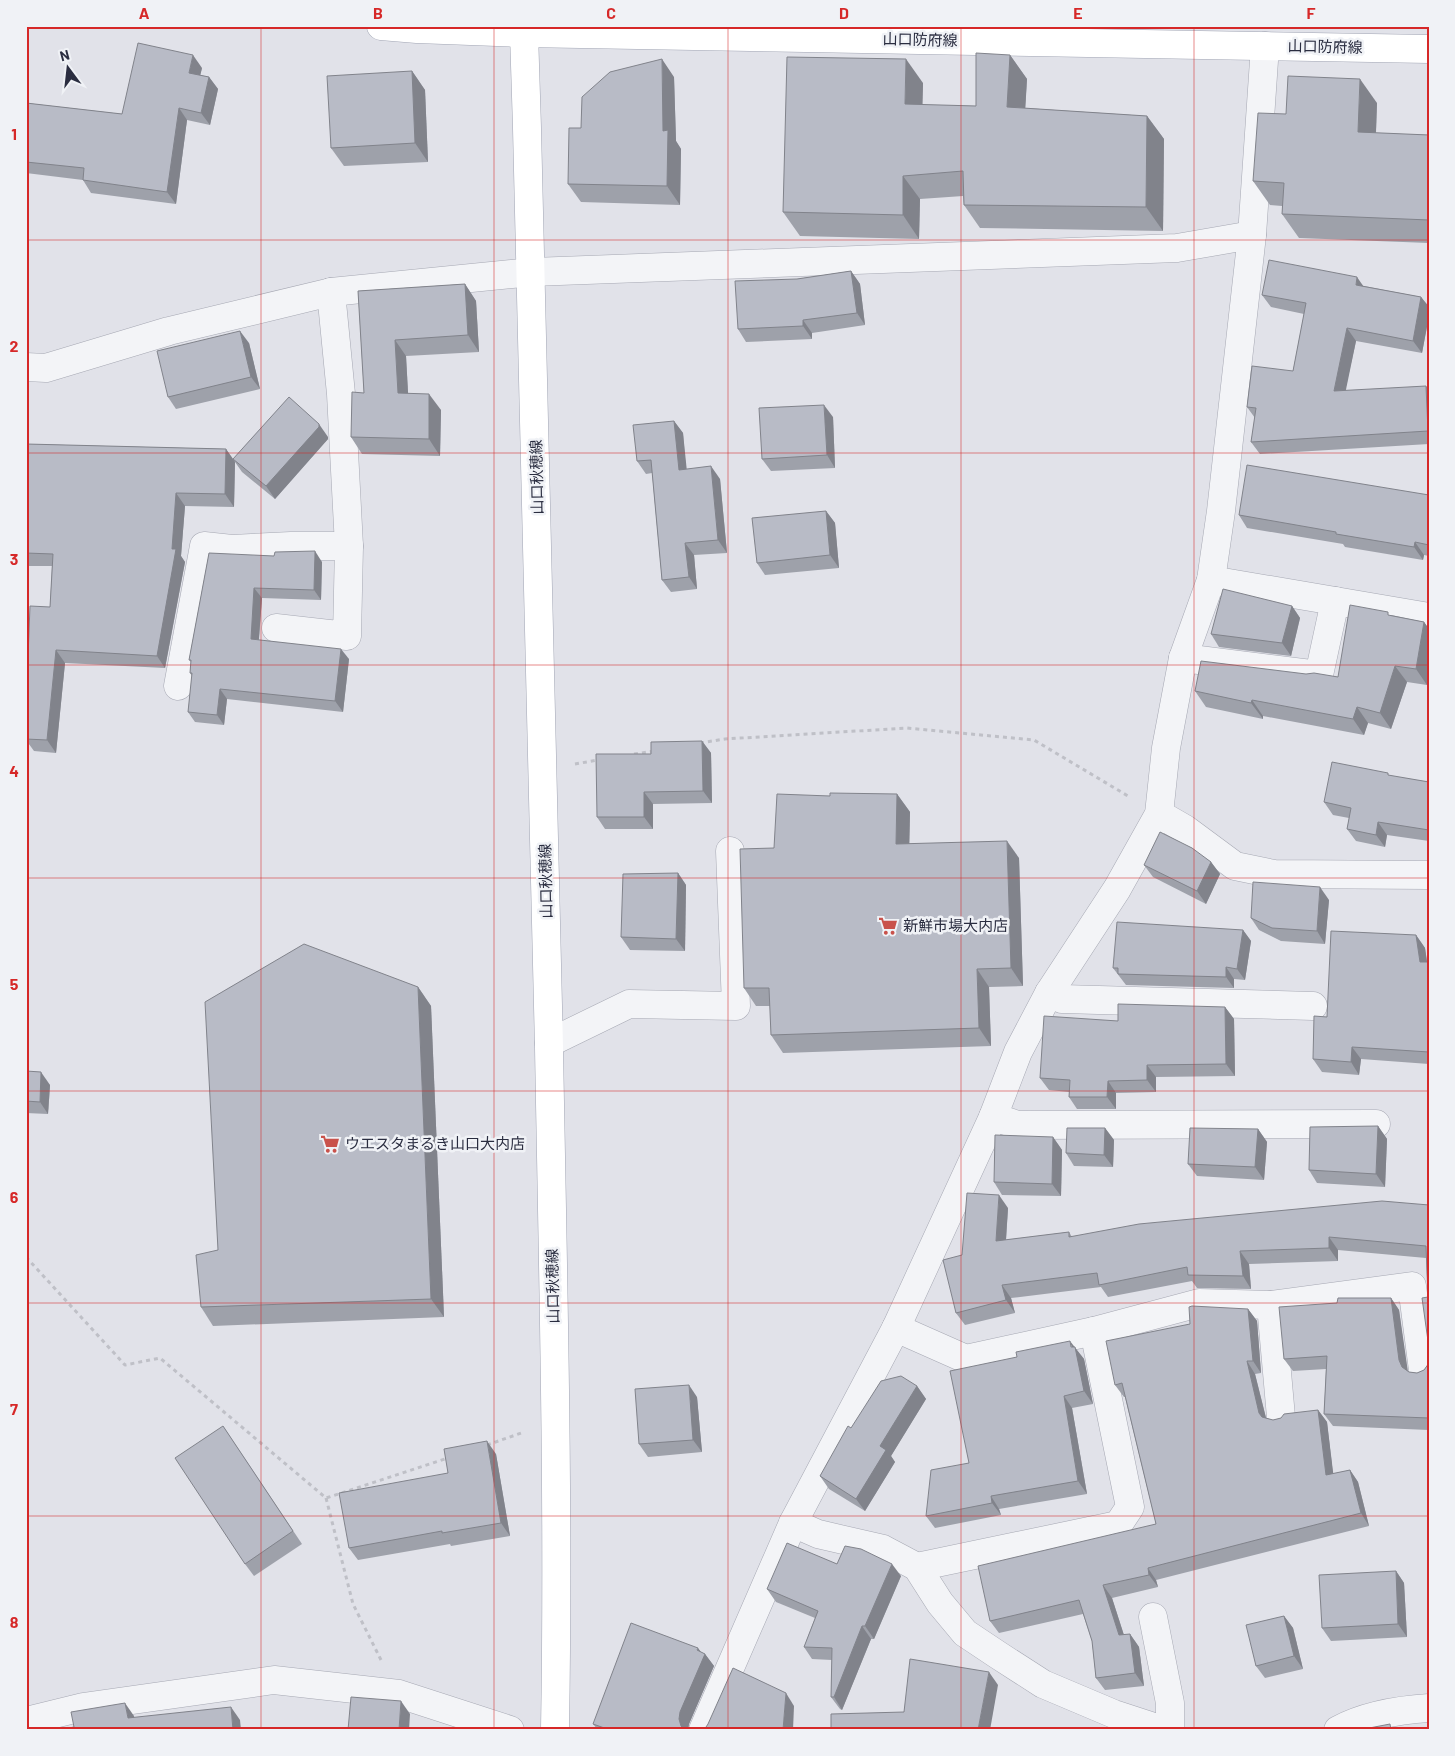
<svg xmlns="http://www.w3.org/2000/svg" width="1455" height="1756" font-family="Barlow,'Noto Sans JP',sans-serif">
<rect width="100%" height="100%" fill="#e1e2e9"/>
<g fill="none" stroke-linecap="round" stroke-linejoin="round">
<!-- minor casing -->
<g stroke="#a6a8b3" stroke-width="29">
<g id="minor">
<polyline points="26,367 46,368 169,331 331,292 532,272 1177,248 1252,235"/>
<polyline points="1211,580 1429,617"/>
<polyline points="276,628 347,636 349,546"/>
<polyline points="1183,658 1319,675 1335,601"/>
<polyline points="178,686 204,546 232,549 291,546 349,546 341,394 331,292"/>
<polyline points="1159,814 1185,829 1235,866 1274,874 1429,875"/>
<polyline points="1049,993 1062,999 1313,1006"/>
<polyline points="549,1043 629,1004 736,1006 730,851"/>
<polyline points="993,1117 1018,1125 1376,1124"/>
<polyline points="1271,1305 1281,1417"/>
<polyline points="896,1328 966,1359 1094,1331 1199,1303 1271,1305 1412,1286 1423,1370"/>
<polyline points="793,1523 818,1534 883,1549 917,1567 940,1603 965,1633 998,1655 1043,1684 1114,1714 1163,1730"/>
<polyline points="917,1567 1118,1525 1130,1507 1094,1331"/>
<polyline points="1153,1617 1170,1703 1170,1730"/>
<polyline points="26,1721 83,1707 274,1680 399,1694 510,1730"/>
<polyline points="703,1730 793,1523 896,1328 993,1117 1018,1052 1049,993 1117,889 1159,814 1166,748 1183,658 1211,580 1221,511 1252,235 1265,46"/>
<path d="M1338 1730C1366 1715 1397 1710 1429 1708"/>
</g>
</g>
<!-- major casing -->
<g stroke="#a1a5b4" stroke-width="29">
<g id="major">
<polyline points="381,26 417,29 524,33 1429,49"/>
<path d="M524 33C535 371 543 709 549 1048 553 1275 559 1502 555 1730"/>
</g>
</g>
<!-- path -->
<g stroke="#bfc0c7" stroke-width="3" stroke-dasharray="4 4" stroke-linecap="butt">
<polyline points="700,743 725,739 907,728 1034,740 1128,796"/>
<polyline points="634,754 655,751"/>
<polyline points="575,764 598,760"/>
<polyline points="26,1257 125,1365 160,1358 326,1498 448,1458"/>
<polyline points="487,1445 524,1432"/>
<polyline points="326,1498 353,1604 381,1660"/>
</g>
<!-- minor -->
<use href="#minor" stroke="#f3f4f7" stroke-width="28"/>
<!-- major -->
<use href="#major" stroke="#fff" stroke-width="28"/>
</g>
<!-- wall -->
<g fill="#9ea1aa">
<polygon points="1010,55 1027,79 1025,108 1147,116 1164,139 1163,231 980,228 964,205 963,196 920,199 919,239 800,236 783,212 923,83 922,105 976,106"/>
<polygon points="202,68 200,75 209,77 218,89 210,125 187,120 176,204 91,193 83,180 26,173 26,103 122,114"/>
<polygon points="412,71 425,90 428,162 344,166 331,148"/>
<polygon points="674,77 676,141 681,149 680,205 581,202 568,184 581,128"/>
<polygon points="1377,103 1376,133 1429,135 1429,243 1299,238 1282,214 1282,206 1270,205 1253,181 1286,114"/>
<polygon points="851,271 860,284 865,325 812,333 812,339 746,342 738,329 797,279"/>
<polygon points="465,284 476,301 479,352 406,356 408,394 441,410 440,456 362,454 351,437 364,393 358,291"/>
<polygon points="1364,286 1421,297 1429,307 1429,316 1422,353 1356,341 1345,391 1429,390 1429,444 1260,454 1251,442 1255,418 1247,407 1293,371 1304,314 1271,307 1262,295"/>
<polygon points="249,343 260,389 176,409 168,397"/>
<polygon points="833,417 835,468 771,471 762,459"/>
<polygon points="674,421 683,433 686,469 720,479 727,553 694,555 697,589 671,592 662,580 652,473 646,474 637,461"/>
<polygon points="328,437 328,439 275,499 242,472 235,462 234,507 185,506 181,556 185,562 165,668 65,663 56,753 34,751 26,740 26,709 50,607 52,566 26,566 26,444 226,449 233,459"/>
<polygon points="1429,495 1429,556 1424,555 1423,560 1345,547 1343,544 1247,528 1239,515"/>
<polygon points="826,511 835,523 839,568 765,575 757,563"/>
<polygon points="209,553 322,562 321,600 262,598 259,640 349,659 343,712 227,699 224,725 195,722 188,712 192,676 190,673 191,662 189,660"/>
<polygon points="1292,606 1300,618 1291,656 1219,647 1211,634"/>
<polygon points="1391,615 1424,622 1429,629 1429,675 1427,685 1407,682 1391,729 1368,723 1364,735 1263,716 1263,719 1206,707 1195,691 1338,677"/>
<polygon points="702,741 711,753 712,803 653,804 653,829 605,829 597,817 651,754"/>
<polygon points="1390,776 1429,782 1429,841 1387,835 1385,847 1356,841 1347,829 1349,818 1333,815 1324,802"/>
<polygon points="897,794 910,812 909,844 1019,858 1023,986 989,987 991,1046 783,1053 771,1035 770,1006 756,1006 744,988 774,848 830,796"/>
<polygon points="1211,862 1220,874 1206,904 1153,877 1144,865"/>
<polygon points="678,873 686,885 685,951 630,950 621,937"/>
<polygon points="1329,900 1325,944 1281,941 1259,930 1251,918"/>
<polygon points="1243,930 1251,941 1245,980 1234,979 1234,988 1126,985 1113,968"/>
<polygon points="1416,935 1425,948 1427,962 1429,962 1429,1064 1361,1059 1359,1075 1322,1072 1313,1059 1327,1017"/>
<polygon points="418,987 431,1006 444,1317 213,1326 201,1307"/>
<polygon points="1225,1007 1234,1019 1235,1076 1156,1077 1156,1092 1116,1093 1116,1109 1077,1109 1069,1097 1069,1092 1049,1090 1040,1078 1118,1021"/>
<polygon points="26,1071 50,1085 48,1114 26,1113"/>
<polygon points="1378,1126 1387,1139 1385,1187 1317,1183 1309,1170"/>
<polygon points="1105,1128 1114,1140 1113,1167 1074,1166 1066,1153"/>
<polygon points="1258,1129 1267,1142 1264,1180 1197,1176 1188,1164"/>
<polygon points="1053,1137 1062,1150 1061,1196 1002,1195 994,1182"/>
<polygon points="1429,1205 1428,1297 1426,1258 1338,1250 1338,1261 1249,1264 1251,1289 1197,1288 1192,1281 1108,1297 1101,1287 1011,1298 1015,1313 965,1325 956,1313 962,1255 1008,1208 1006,1240 1069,1232 1072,1237"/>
<polygon points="1391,1298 1399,1310 1407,1371 1409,1372 1417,1373 1424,1370 1429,1363 1429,1430 1333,1426 1324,1414 1326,1369 1293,1371 1284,1359 1337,1303"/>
<polygon points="1248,1309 1257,1321 1261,1373 1255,1374 1266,1418 1273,1420 1318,1410 1327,1422 1333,1474 1350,1470 1358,1482 1369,1526 1156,1580 1158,1587 1112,1598 1124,1635 1130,1634 1139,1647 1144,1686 1105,1690 1096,1678 1092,1641 1083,1614 999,1633 990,1621 1156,1524 1125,1397 1124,1397 1115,1385 1190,1324"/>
<polygon points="1074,1347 1084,1359 1093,1404 1072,1408 1087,1494 999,1509 1001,1515 935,1528 926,1516 969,1463"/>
<polygon points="917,1386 926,1399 891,1456 895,1462 865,1511 829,1489 820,1476 851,1428"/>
<polygon points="697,1397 702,1452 648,1457 639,1444"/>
<polygon points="223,1426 302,1544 254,1576 245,1564"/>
<polygon points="496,1454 510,1536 451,1546 450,1544 358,1560 349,1548 448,1473"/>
<polygon points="837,1564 901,1576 874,1639 871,1639 842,1710 840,1709 831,1697 832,1660 812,1659 804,1647 815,1618 776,1602 767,1589"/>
<polygon points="1396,1571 1404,1583 1407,1637 1331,1641 1322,1628"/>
<polygon points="1284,1616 1293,1628 1303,1669 1265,1678 1256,1666"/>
<polygon points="701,1652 705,1654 714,1666 689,1724 688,1730 598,1730 593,1724"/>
</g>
<!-- shaded-wall -->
<g fill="#81838b">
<polygon points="193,55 202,68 198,85 189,73"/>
<polygon points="1010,55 1027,79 1024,131 1007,107"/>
<polygon points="662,59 674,77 676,141 681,149 680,205 667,186 663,131"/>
<polygon points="906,59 923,83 922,128 905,104"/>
<polygon points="412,71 425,90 428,162 415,143"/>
<polygon points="209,77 218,89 210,125 201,113"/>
<polygon points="1360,79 1377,103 1375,156 1358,132"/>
<polygon points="179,108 187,120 176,204 167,192"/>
<polygon points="1147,116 1164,139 1163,231 1146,207"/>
<polygon points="903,176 920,199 919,239 903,215"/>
<polygon points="851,271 860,284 865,325 857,313"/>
<polygon points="1357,277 1366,290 1356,285"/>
<polygon points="465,284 476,301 479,352 468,335"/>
<polygon points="1421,297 1429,307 1429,316 1422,353 1413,341"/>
<polygon points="803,320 812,333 812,339 803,326"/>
<polygon points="1347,328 1356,341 1343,404 1334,391"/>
<polygon points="240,331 249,343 260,389 251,377"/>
<polygon points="395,340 406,356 409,410 398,393"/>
<polygon points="1426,386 1429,390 1429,432 1428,431"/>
<polygon points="429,394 441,410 440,456 429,439"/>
<polygon points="824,405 833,417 835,468 827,455"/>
<polygon points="674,421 683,433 688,482 679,470"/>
<polygon points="319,424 328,437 328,439 275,499 266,486"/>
<polygon points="226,449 235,462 234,507 225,494"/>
<polygon points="711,466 720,479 727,553 718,540"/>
<polygon points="176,493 185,506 181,556 185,562 165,668 157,656 172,549"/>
<polygon points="826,511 835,523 839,568 830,555"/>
<polygon points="1415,542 1424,555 1423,560 1414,547"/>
<polygon points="685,543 694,555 697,589 689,577"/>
<polygon points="315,551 322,562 321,600 314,590"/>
<polygon points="254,588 262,598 258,650 251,639"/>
<polygon points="1292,606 1300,618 1291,656 1282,643"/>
<polygon points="1424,622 1429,629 1429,675 1427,685 1416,669"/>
<polygon points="341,649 349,659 343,712 335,701"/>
<polygon points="56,650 65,663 56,753 47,740"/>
<polygon points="1395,666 1407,682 1391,729 1380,713"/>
<polygon points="220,689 227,699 224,725 217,715"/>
<polygon points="1252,700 1263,716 1263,719 1251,703"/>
<polygon points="1357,707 1368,723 1364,735 1353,719"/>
<polygon points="702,741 711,753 712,803 703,791"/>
<polygon points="644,792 653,804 653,829 644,817"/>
<polygon points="897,794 910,812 909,862 896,844"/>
<polygon points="1378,822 1387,835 1385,847 1376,835"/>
<polygon points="1007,841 1019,858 1023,986 1011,968"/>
<polygon points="1211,862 1220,874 1206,904 1197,891"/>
<polygon points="678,873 686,885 685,951 676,939"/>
<polygon points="1320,887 1329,900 1325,944 1317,931"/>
<polygon points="1243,930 1251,941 1245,980 1237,969"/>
<polygon points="1416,935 1425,948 1429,975 1420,962"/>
<polygon points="1226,967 1234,979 1234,988 1226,977"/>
<polygon points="977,969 989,987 991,1046 979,1028"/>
<polygon points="418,987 431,1006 444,1317 431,1299"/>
<polygon points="1225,1007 1234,1019 1235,1076 1226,1064"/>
<polygon points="1352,1047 1361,1059 1359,1075 1351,1062"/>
<polygon points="1147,1065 1156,1077 1156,1092 1147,1080"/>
<polygon points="41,1072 50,1085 48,1114 40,1102"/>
<polygon points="1108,1081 1116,1093 1116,1109 1107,1097"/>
<polygon points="1378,1126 1387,1139 1385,1187 1376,1174"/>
<polygon points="1105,1128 1114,1140 1113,1167 1104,1155"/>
<polygon points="1258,1129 1267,1142 1264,1180 1255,1167"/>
<polygon points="1053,1137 1062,1150 1061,1196 1052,1184"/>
<polygon points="999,1195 1008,1208 1005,1254 996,1241"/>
<polygon points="1329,1237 1338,1250 1338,1261 1329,1248"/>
<polygon points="1240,1251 1249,1264 1251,1289 1243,1276"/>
<polygon points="1002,1285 1011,1298 1015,1313 1006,1300"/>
<polygon points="1391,1298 1399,1310 1408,1372 1402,1367 1399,1360"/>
<polygon points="1248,1309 1257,1321 1261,1373 1253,1361"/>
<polygon points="1070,1341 1084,1359 1093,1404 1084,1391"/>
<polygon points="1247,1361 1255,1374 1268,1426 1259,1413"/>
<polygon points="689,1385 697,1397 702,1452 693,1440"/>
<polygon points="917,1386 926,1399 891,1456 895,1462 865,1511 856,1499 880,1446"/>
<polygon points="1064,1396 1072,1408 1087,1494 1078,1481"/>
<polygon points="1318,1410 1327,1422 1335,1488 1326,1475"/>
<polygon points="487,1441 496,1454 510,1536 501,1523"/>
<polygon points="1350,1470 1358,1482 1369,1526 1361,1513"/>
<polygon points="991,1496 999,1509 1001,1515 992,1503"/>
<polygon points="892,1564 901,1576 874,1639 865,1626"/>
<polygon points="1148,1568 1156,1580 1158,1587 1149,1575"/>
<polygon points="1396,1571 1404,1583 1407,1637 1398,1624"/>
<polygon points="1103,1585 1112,1598 1128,1648 1119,1635"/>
<polygon points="1284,1616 1293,1628 1303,1669 1294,1656"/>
<polygon points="862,1626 871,1639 842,1710 834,1697"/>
<polygon points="1130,1634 1139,1647 1144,1686 1135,1673"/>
<polygon points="698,1648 704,1656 705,1654 714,1666 689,1724 688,1730 684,1730 681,1726 679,1719 680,1712"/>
<polygon points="989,1672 998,1685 990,1730 978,1730"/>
<polygon points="786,1693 794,1706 793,1730 783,1730"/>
<polygon points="401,1701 410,1714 409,1730 399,1730"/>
<polygon points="125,1703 134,1716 136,1730 128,1718"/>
<polygon points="231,1707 240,1720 241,1730 233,1730"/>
</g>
<!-- building -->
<g fill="#b8bbc6" stroke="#81838b">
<polygon points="138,43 193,55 189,73 209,77 201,113 179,108 167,192 83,180 84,168 26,162 26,103 122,114"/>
<polygon points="976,53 1010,55 1007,107 1147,116 1146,207 964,205 963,171 903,176 903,215 783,212 787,57 906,59 905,104 976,106"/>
<polygon points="662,59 663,131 668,130 667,186 568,184 569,128 581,128 582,97 610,72"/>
<polygon points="412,71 415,143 331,148 327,76"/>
<polygon points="1288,76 1360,79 1358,132 1429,135 1429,220 1282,214 1284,183 1253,181 1258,113 1286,114"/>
<polygon points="1269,260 1357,277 1356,285 1421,297 1413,341 1347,328 1334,391 1426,386 1428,431 1251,442 1256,408 1247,407 1252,366 1293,371 1306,303 1262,295"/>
<polygon points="851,271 857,313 803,320 803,326 738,329 735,281 797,279"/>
<polygon points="465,284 468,335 395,340 398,393 429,394 429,439 351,437 352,392 364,393 358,291"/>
<polygon points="240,331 251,377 168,397 157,351"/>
<polygon points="289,397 319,424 319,427 266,486 233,459"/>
<polygon points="824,405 827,455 762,459 759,408"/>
<polygon points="674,421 679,470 711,466 718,540 685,543 689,577 662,580 651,460 637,461 633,425"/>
<polygon points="26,444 226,449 225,494 176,493 172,549 176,549 157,656 56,650 47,740 26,739 26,709 30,606 50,607 53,554 26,553"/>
<polygon points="1247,465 1429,495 1429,545 1415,542 1414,547 1336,534 1336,532 1239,515"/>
<polygon points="826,511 830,555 757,563 752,518"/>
<polygon points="315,551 314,590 254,588 251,639 341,649 335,701 220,689 217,715 188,712 192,673 190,673 191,660 189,660 209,553 274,556 275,552"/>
<polygon points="1223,589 1292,606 1282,643 1211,634"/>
<polygon points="1350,605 1388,612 1388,615 1424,622 1416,669 1395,666 1380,713 1357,707 1353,719 1252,700 1251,703 1195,691 1201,661 1306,674 1314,673 1338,677"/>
<polygon points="702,741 703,791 644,792 644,817 597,817 596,754 651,754 651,742"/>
<polygon points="1332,762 1388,773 1388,775 1429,782 1429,830 1378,822 1376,835 1347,829 1351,808 1324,802"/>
<polygon points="830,793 897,794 896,844 1007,841 1011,968 977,969 979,1028 771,1035 769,988 744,988 740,849 774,848 777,794 830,796"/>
<polygon points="1160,832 1192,848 1211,862 1197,891 1144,865"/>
<polygon points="678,873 676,939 621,937 623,874"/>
<polygon points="1253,882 1320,887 1317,931 1272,928 1251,918"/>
<polygon points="1117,922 1243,930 1237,969 1226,967 1226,977 1118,974 1118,968 1113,968"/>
<polygon points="1331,931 1416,935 1420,962 1429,962 1429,1052 1352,1047 1351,1062 1313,1059 1314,1016 1327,1017"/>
<polygon points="304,944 418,987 431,1299 201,1307 196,1255 218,1250 205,1002"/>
<polygon points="1118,1004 1225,1007 1226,1064 1147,1065 1147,1080 1108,1081 1107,1097 1069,1097 1070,1080 1040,1078 1044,1016 1118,1021"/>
<polygon points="26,1071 41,1072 40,1102 26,1101"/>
<polygon points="1378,1126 1376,1174 1309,1170 1310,1127"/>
<polygon points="1067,1128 1105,1128 1104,1155 1066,1153"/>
<polygon points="1190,1128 1258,1129 1255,1167 1188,1164"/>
<polygon points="995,1135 1053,1137 1052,1184 994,1182"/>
<polygon points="967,1193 999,1195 996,1241 1069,1232 1069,1237 1139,1224 1382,1201 1429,1205 1429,1348 1422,1298 1428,1297 1426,1246 1329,1237 1329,1248 1240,1251 1243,1276 1188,1275 1187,1267 1099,1285 1097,1273 1002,1285 1006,1300 956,1313 943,1260 962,1255"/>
<polygon points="1338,1298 1391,1298 1399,1360 1402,1367 1409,1372 1417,1373 1424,1370 1429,1363 1429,1418 1324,1414 1327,1356 1284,1359 1279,1307 1337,1303"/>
<polygon points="1192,1306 1248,1309 1253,1361 1247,1361 1259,1413 1262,1417 1273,1420 1281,1418 1284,1414 1318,1410 1326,1475 1350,1470 1361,1513 1148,1568 1149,1575 1103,1585 1119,1635 1130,1634 1135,1673 1096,1678 1092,1641 1079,1600 990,1621 978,1566 1156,1524 1122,1383 1115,1385 1106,1341 1190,1324 1189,1307"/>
<polygon points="1070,1341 1071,1347 1075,1347 1084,1391 1064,1396 1078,1481 991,1496 992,1503 926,1516 931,1470 969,1463 950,1371 1017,1357 1016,1352"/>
<polygon points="901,1376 917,1386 880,1446 886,1450 856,1499 820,1476 848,1426 851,1428 881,1381"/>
<polygon points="689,1385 693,1440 639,1444 635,1389"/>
<polygon points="223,1426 293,1531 245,1564 175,1458"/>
<polygon points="487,1441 501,1523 442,1533 442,1531 349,1548 339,1493 448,1473 444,1449"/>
<polygon points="787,1543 837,1564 845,1546 861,1549 892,1564 865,1626 862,1626 834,1697 831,1697 832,1648 804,1647 818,1611 767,1589"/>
<polygon points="1396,1571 1398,1624 1322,1628 1319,1575"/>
<polygon points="1284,1616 1294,1656 1256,1666 1246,1625"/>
<polygon points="631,1623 698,1648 697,1650 705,1654 680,1712 679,1719 681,1726 685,1730 610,1730 593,1724"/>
<polygon points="910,1659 989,1672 978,1730 831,1730 831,1714 904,1712"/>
<polygon points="733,1668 786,1693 783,1730 704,1730 708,1724"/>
<polygon points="351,1697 401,1701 399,1730 348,1730"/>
<polygon points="125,1703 128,1718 231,1707 233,1730 58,1730 74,1727 71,1712"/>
<polygon points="1390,1724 1391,1730 1359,1730"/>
</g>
<!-- grid -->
<path fill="none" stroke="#d62828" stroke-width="1" stroke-opacity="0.55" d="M261 26V1730M494 26V1730M728 26V1730M961 26V1730M1194 26V1730M26 240H1429M26 453H1429M26 665H1429M26 878H1429M26 1091H1429M26 1303H1429M26 1516H1429"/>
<!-- icons -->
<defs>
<g id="supermarket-bare" transform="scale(1.5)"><path d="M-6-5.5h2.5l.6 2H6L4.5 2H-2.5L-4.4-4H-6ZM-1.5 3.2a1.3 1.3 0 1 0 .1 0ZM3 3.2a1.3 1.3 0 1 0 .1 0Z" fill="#c9524b" stroke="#f0f2f6" stroke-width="2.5" paint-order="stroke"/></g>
</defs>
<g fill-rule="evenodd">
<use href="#supermarket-bare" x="888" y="926"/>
<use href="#supermarket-bare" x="330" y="1144"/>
</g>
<g text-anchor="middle" stroke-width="5" stroke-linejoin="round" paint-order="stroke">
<!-- street labels -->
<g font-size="15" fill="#2a2d40" stroke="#f0f2f6">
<text transform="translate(920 40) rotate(1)" y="5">山口防府線</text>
<text transform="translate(1325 47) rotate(1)" y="5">山口防府線</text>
<text transform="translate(537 477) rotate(-91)" y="5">山口秋穂線</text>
<text transform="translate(546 881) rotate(-91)" y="5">山口秋穂線</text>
<text transform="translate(553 1286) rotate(-91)" y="5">山口秋穂線</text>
</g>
<!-- poi labels -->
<g font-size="15" fill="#2a2d40" stroke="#f0f2f6" text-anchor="start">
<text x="903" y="931">新鮮市場大内店</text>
<text x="345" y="1149">ウエスタまるき山口大内店</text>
</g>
</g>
<!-- border -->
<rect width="1455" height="1756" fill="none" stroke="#f0f2f6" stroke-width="55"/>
<!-- north arrow -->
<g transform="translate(68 68) rotate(345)" stroke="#f0f2f6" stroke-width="4" paint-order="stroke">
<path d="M0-4L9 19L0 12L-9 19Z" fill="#2a2d40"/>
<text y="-8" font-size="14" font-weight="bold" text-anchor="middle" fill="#2a2d40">N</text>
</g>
<rect x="28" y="28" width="1400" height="1700" fill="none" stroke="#d62828" stroke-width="2"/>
<g font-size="16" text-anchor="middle" font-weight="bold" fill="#d62828">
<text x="144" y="19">A</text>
<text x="378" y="19">B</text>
<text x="611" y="19">C</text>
<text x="844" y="19">D</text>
<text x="1078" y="19">E</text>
<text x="1311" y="19">F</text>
<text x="14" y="140">1</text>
<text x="14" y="352">2</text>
<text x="14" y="565">3</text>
<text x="14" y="777">4</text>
<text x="14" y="990">5</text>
<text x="14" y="1203">6</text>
<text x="14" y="1415">7</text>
<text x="14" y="1628">8</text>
</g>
</svg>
